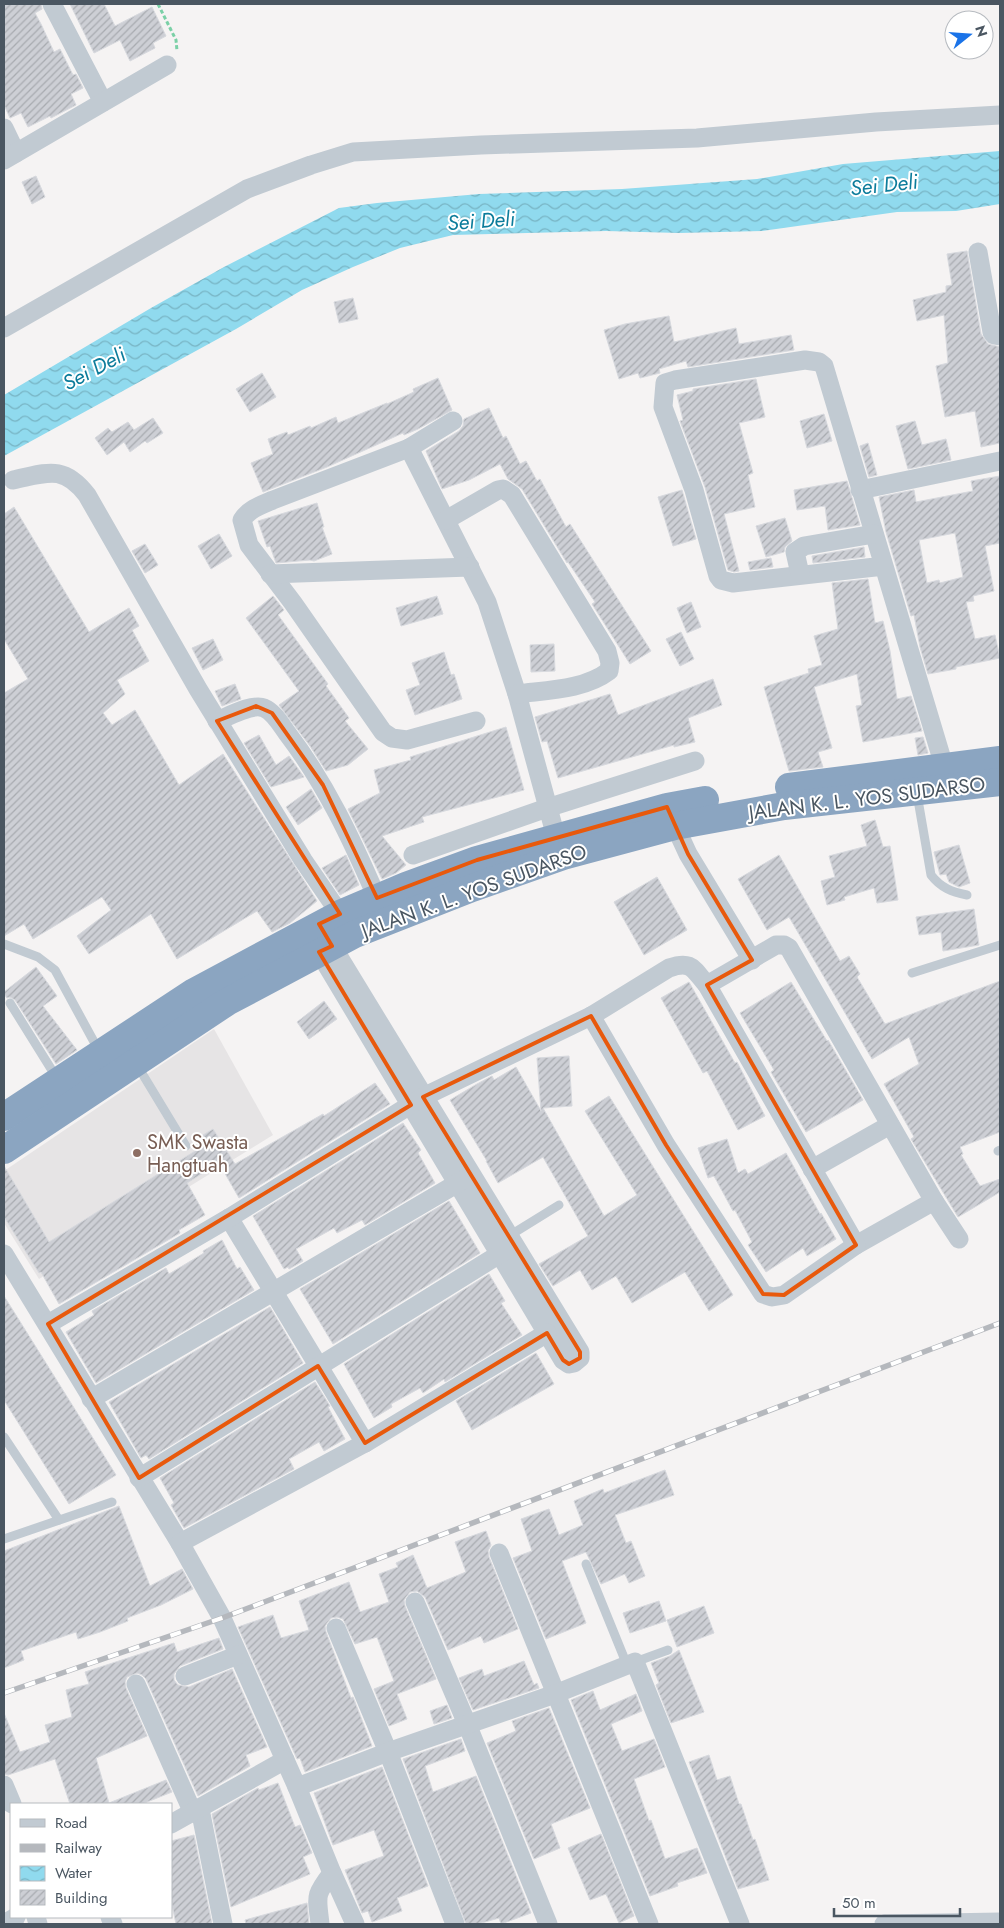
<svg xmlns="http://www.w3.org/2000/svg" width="1004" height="1928" font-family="Jost,sans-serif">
<defs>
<pattern id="water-waves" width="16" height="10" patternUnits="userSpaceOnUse" patternTransform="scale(1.25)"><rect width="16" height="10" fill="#90daee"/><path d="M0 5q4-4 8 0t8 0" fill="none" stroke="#78b4c4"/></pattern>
<pattern id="building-hatch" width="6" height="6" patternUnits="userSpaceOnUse" patternTransform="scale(1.25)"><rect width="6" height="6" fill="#cdcfd5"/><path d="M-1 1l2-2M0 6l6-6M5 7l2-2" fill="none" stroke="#a8abb0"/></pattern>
</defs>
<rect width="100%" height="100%" fill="#f5f3f3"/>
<!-- education -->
<polygon fill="#e6e4e5" points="214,1029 273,1135 39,1279 4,1223 4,1171"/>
<!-- water -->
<polygon fill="url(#water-waves)" points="1000,151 1000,204 956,211 897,212 762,231 679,233 606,231 453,235 400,248 353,267 302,290 236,329 4,456 4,395 151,308 224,267 339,208 377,203 479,194 622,189 757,179 843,164"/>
<!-- building -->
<g fill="url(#building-hatch)" stroke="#d7d9de" fill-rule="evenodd">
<polygon points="4,4 41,4 42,9 35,13 41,24 54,52 60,49 73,75 76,74 83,88 71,94 76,105 51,118 50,116 28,127 21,113 10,118 4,105"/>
<polygon points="70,4 104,4 115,26 152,7 166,36 153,43 155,48 130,61 120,40 94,53"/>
<polygon points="36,176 45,197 32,204 22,182"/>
<polygon points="967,251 981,334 988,344 1000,347 1000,443 981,447 975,411 945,417 936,366 948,363 944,315 917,321 913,300 946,292 946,286 952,285 947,254"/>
<polygon points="353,298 358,319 339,323 334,302"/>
<polygon points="669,316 674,342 736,328 739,344 791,335 794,350 688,367 686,361 659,369 660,373 640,378 638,373 619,379 604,330 625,324"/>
<polygon points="262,373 276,397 250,412 236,389"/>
<polygon points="438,378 452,410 418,429 404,435 403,433 327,467 263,492 251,463 273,454 268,439 287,432 288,435 310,426 311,428 336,417 338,423 387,403 387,404 414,392 413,389"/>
<polygon points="756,379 765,417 739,423 753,473 748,475 755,507 724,514 739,571 734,572 728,570 705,487 680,421 683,420 677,395 693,391 693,389"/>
<polygon points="489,408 503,438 506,436 520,464 526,461 537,481 540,479 566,527 570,524 651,651 630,664 592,604 595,602 568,562 567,563 522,489 508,479 500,464 469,480 442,489 426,451 459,431 463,426 464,419"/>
<polygon points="824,414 832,441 807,448 800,421"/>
<polygon points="153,418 163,433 147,443 145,441 130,452 124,442 107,455 95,438 108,428 112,432 128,422 134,430"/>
<polygon points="915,421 922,445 946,439 951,460 908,469 896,426"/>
<polygon points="868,443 877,475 869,477 860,446"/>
<path d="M1000 476V543L985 546 994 591 973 596 974 601 966 602 975 639 995 635 1000 658 956 667V669L928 674 920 647 914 615 911 616 886 532 879 497 914 490 916 502 973 491 971 481ZM955 533 963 577 940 583 939 580 927 583 919 540Z"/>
<polygon points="847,481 860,525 828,530 825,506 797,510 794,490"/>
<polygon points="682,490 696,539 673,546 658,497"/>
<polygon points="317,503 324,527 322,527 332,554 314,561 310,560 276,563 270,546 267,547 258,521"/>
<polygon points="14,507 89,632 129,608 139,626 132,630 149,661 117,680 125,694 103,713 112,725 135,710 179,785 223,754 317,901 290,923 272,932 257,911 177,959 151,914 89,954 77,936 111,910 102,897 33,939 24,924 4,936 4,693 28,679 4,639 4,514"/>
<polygon points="785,518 792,541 785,547 784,552 766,557 756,526"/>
<polygon points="219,534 232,556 211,569 198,546"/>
<polygon points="145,544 158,565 145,573 132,551"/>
<polygon points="864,547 865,557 813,563 812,556"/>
<polygon points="771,558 773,567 750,570 748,562"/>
<polygon points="868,579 875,623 883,621 890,651 897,699 911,696 922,731 863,742 856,706 862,705 857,674 814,687 832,748 818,752 823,767 789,771 764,687 809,673 808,669 822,665 814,636 838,629 832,583"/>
<polygon points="273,596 284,610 278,615 328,684 326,686 349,718 345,721 368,749 348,765 326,771 310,746 279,705 299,691 246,618"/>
<polygon points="437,596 443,614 401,626 396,608"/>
<polygon points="691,602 701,627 687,633 677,608"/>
<polygon points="681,632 694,659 680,666 666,639"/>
<polygon points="213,639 223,660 203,670 192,648"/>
<polygon points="554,644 555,671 531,672 530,645"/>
<polygon points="444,652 451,675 454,674 462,699 415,715 406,690 420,685 412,663"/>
<polygon points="713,679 722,705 688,718 695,742 674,747 674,745 558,778 547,741 542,742 535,717 610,694 618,715"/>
<polygon points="235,684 241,699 222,706 215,691"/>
<polygon points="506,727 524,790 422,817 424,822 382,836 406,865 396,873 382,879 348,809 380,793 374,770 411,760 410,757"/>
<polygon points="259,735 276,765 289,756 304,777 271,787 244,743"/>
<polygon points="923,737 928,753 918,755 915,738"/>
<polygon points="311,789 322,808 298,825 286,807"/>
<polygon points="875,820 883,847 890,846 898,900 877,903 874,888 844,897 845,900 827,905 821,881 835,877 829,856 867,846 861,825"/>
<polygon points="959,845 970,883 959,887 949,882 946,874 940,875 934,852"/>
<polygon points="346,855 359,885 340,895 322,868"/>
<polygon points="779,855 840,961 849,956 860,974 857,977 885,1024 1000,981 1000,1132 960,1147 963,1154 961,1155 980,1186 1000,1179 1000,1192 958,1217 911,1139 914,1137 884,1084 919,1064 909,1037 872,1059 789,917 767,930 738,879"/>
<polygon points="657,877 687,930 644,955 614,902"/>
<polygon points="974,909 979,945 943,951 941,932 919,935 916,917"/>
<polygon points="36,967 57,996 43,1006 77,1050 56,1064 15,1000 10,997 7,998 4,994 4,992"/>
<polygon points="689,982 735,1063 737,1062 765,1116 738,1130 707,1071 703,1073 661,998"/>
<polygon points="791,982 827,1041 828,1040 863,1100 806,1132 771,1072 774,1070 740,1013"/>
<polygon points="324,1001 337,1019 309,1039 297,1022"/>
<polygon points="569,1056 572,1106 543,1108 604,1216 637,1195 585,1111 609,1096 733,1295 709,1311 685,1272 632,1303 616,1276 592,1290 580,1270 553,1286 539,1264 588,1236 543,1157 498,1183 486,1161 487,1161 450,1100 477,1084 492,1076 494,1080 516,1067 541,1111 537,1058"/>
<polygon points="375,1083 390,1104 239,1198 219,1163 187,1183 205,1215 179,1230 180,1233 59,1304 41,1272 39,1273 4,1217 4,1166 49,1242 208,1143 203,1135 213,1129 235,1164 323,1114 324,1116"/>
<polygon points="403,1123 421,1150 418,1153 435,1183 365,1225 362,1220 337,1233 334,1228 296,1249 303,1261 289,1269 288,1267 284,1269 253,1216"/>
<polygon points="727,1139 738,1173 745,1169 748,1174 786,1153 820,1214 821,1213 836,1239 807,1256 803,1248 766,1272 748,1245 752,1242 735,1210 733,1211 714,1176 708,1178 698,1148"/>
<polygon points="449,1201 480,1253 333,1344 300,1289"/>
<polygon points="222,1240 237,1269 240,1267 254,1290 96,1383 66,1332 94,1315 92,1311 166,1268 169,1274 204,1253 203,1251"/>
<polygon points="489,1274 505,1301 501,1303 522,1335 445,1382 444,1379 423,1393 420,1388 391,1404 392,1407 374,1418 344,1364"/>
<polygon points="4,1296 116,1475 69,1504 4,1400"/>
<polygon points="270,1307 303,1363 149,1459 146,1455 141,1458 109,1402"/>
<polygon points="536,1353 554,1384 472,1430 456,1401"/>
<polygon points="315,1382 330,1406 328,1407 345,1439 324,1451 319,1442 289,1459 294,1469 184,1528 171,1505 174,1503 160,1478"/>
<polygon points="665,1470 674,1495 615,1515 626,1543 631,1541 645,1576 629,1583 625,1574 601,1584 586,1552 562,1561 586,1623 546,1639 513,1558 532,1551 521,1519 549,1509 559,1535 583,1525 574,1501 603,1489 604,1493"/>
<polygon points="119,1506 150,1586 182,1569 193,1589 161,1605 127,1618 128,1621 100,1632 78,1639 76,1632 21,1651 24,1660 4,1668 4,1551"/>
<polygon points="486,1531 491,1545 488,1551 489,1557 518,1629 484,1643 481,1636 448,1650 425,1597 417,1591 410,1592 404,1600 405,1606 436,1679 397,1694 407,1719 389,1726 374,1689 394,1681 377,1637 355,1644 343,1619 337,1617 331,1618 325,1626 326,1632 351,1698 353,1697 372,1746 305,1772 300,1758 297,1759 238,1627 273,1615 281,1638 309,1630 299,1601 349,1582 360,1612 389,1602 379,1574 398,1567 396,1563 413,1555 427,1588 466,1572 455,1542"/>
<polygon points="659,1601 666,1621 630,1633 623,1613"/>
<polygon points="704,1606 714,1633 677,1647 667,1620"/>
<polygon points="219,1638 223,1649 180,1666 174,1674 174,1680 178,1685 189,1687 232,1669 267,1747 246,1755 250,1766 198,1796 146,1679 142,1675 137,1673 127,1677 125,1682 126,1688 147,1736 96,1758 109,1803 166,1780 172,1792 142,1804 70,1804 55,1759 8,1775 4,1774 4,1713 20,1752 50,1742 45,1725 72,1717 66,1690 89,1684 85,1672 174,1643 177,1652"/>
<polygon points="679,1650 704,1712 671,1723 656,1685 659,1683 651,1663 670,1656"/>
<polygon points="524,1661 534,1685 537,1683 539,1688 473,1710 459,1678 482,1669 484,1676"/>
<polygon points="593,1691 600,1710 636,1694 642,1711 611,1724 622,1751 654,1739 665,1767 634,1779 649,1821 651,1820 665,1859 697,1848 707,1873 677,1883 678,1886 650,1896 571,1700"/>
<polygon points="447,1705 452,1718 434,1724 430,1711"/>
<polygon points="549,1708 590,1808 551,1824 560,1848 534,1859 487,1743 516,1731 512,1721"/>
<polygon points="461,1739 465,1751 425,1766 433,1792 476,1776 531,1913 501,1924 499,1918 478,1924 466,1924 403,1759"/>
<polygon points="709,1755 717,1780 730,1776 739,1804 741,1804 753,1840 755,1839 769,1880 738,1889 689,1762"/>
<polygon points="382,1767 428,1886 397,1898 402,1911 372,1922 368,1911 362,1913 345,1870 384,1856 374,1830 333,1845 314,1793"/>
<polygon points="278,1783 295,1827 300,1825 312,1853 303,1857 310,1874 231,1907 212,1814 258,1788 259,1790"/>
<polygon points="601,1834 634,1916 619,1923 606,1894 590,1900 568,1848"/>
<polygon points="194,1835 212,1924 176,1924 171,1900 171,1841"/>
<polygon points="307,1903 309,1924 246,1924 245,1920"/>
</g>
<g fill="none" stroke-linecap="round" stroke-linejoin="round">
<!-- path -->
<polyline stroke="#7ad0a6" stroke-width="3" stroke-dasharray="4 2.5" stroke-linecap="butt" points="158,4 176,40 177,51"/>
<!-- lane -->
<g stroke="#c1cad2" stroke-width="9">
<path d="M917 794 931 875C941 888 952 892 967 895"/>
<polyline points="4,944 38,957 55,970 99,1051"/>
<polyline points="912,973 1000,945"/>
<polyline points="10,1003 58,1080"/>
<polyline points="137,1065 186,1146"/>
<polyline points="998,1151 1000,1150"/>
<polyline points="509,1236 559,1205"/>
<polyline points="4,1437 59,1520"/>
<polyline points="4,1539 112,1502"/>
<polyline points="586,1564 627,1665"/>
<polyline points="635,1662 668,1650"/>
</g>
<!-- street -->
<g stroke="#c1cad2" stroke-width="19">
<polyline points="52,4 103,102"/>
<polyline points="4,128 16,153"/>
<polyline points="4,160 167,65"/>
<polyline points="978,252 992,332 994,335 1000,336"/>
<polyline points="4,328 247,189 311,165 353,152 481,145 697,138 876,122 1000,115"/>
<path d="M453 421 409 448 273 500C261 505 249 509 242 520L249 545 293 603 383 732 392 738 407 740 476 721"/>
<polyline points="409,448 487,602 517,694 556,837"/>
<path d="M13 480C47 473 63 464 87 495L198 689 303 860 340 914"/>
<polyline points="860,490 1000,461"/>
<path d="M446 520 498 490 503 489 512 495 607 651 610 663 609 671C584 690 547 690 517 694"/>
<polyline points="884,566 733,583 721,580 718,576 694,490 663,407 665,383 675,380 805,360 819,362 824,366 944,766"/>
<polyline points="270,574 470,567"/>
<polyline points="800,574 795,552 804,546 874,534"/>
<path d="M217 721C229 716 253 703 264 708 274 712 281 725 287 733 326 784 352 840 377 898"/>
<polyline points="670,815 688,854 752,960"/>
<polyline points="413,855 547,808 695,761"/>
<polyline points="313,942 563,1360 569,1364 574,1363 580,1358 580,1352 326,936"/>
<polyline points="707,985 776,945 784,945 789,948 934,1201 959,1239"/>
<polyline points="591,1016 666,1145 763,1294 772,1297 784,1295 856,1245 934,1201"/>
<polyline points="812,1169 890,1125"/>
<polyline points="229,1218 365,1443"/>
<polyline points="4,1254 180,1543 222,1618 297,1787 332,1873 355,1924"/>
<path d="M48 1324 229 1218 423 1097 591 1016 669 968C692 960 693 969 707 985L856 1245"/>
<polyline points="91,1399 468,1177"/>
<polyline points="139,1478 511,1247"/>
<polyline points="180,1543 365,1443 547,1333"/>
<polyline points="499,1553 649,1924"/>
<polyline points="415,1602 467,1724 548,1924"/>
<polyline points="336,1628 388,1752 455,1924"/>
<polyline points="185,1676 238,1655"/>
<polyline points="136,1684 193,1813"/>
<polyline points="4,1785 12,1804"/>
<polyline points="297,1787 388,1752 555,1694 635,1662 740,1924"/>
<polyline points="200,1809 223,1924"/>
<polyline points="171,1824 285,1760"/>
<polyline points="36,1917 38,1924"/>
<polyline points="110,1917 113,1924"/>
<polyline points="4,1924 16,1917"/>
<path d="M320 1924C317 1896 314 1896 332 1873"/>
<polyline points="884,1924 1000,1922"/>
</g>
<!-- highway -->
<g stroke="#8ba5c1" stroke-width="28">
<polyline points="789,787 1000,760"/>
<polyline points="4,1117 194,992 340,914 406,886 477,860 667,807 705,800"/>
<polyline points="4,1150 227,1002 355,934 472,888 563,856 675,826 784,806 1000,782"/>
</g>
<!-- rail casing -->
<g stroke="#b5b8bd" stroke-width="5.5">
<polyline id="rail" points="4,1693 222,1618 1000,1323"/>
</g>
<!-- rail -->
<use href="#rail" stroke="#fff" stroke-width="4" stroke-dasharray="11" stroke-linecap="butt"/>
</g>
<!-- marked area -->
<path fill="none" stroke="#e8590c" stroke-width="4" stroke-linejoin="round" d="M256 706 272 713 323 785 377 898 477 860 667 807 688 854 752 960 707 985 856 1245 784 1295 763 1294 666 1145 591 1016 423 1097 580 1352V1358L569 1364 563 1360 547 1333 365 1443 318 1366 139 1478 48 1324 411 1105 319 952 332 946 319 924 340 914 217 721Z"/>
<!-- markers -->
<circle fill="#8d6e63" stroke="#fff" stroke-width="2" cx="137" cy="1153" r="5"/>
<g text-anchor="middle" stroke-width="4" stroke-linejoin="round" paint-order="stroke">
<!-- street labels -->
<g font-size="20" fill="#4a5661" stroke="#fff">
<text transform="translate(867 798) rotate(-7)" y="7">JALAN K. L. YOS SUDARSO</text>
<text transform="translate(474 891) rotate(-20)" y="7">JALAN K. L. YOS SUDARSO</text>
</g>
<!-- education labels -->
<g font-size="20" fill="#785e54" stroke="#fff" text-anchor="start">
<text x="147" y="1149">SMK Swasta<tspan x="147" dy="23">Hangtuah</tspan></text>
</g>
<!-- water labels -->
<g font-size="21" font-style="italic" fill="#0c7c9b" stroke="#fff">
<text transform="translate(884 185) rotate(-6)" y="7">Sei Deli</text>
<text transform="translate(481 221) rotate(-4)" y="7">Sei Deli</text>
<text transform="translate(94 369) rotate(-28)" y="7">Sei Deli</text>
</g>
</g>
<!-- border -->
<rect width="1004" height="1928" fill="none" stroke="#4a5661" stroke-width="10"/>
<!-- legend -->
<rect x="10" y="1803" width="162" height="115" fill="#ffffff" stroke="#b7bbc0"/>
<rect x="20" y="1819" width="25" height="8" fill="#c1cad2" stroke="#b7bbc0"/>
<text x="55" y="1828" font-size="15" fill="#4a5661">Road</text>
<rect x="20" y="1844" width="25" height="8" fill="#b5b8bd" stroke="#b7bbc0"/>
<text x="55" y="1853" font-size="15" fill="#4a5661">Railway</text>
<rect x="20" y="1866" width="25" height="15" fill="url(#water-waves)" stroke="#b7bbc0"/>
<text x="55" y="1878" font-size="15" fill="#4a5661">Water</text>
<rect x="20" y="1890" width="25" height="15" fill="url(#building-hatch)" stroke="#b7bbc0"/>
<text x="55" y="1903" font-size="15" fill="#4a5661">Building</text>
<!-- north arrow -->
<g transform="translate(969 35) rotate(73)"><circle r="24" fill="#ffffff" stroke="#b7bbc0"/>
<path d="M0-4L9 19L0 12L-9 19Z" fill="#1a73e8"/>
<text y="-8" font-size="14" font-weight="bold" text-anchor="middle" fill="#4a5661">N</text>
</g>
<!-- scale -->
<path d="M834 1908v8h126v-8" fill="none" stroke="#4a5661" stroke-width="2.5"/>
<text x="842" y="1908" font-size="15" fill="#4a5661" stroke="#ffffff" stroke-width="4" paint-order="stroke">50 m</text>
</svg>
